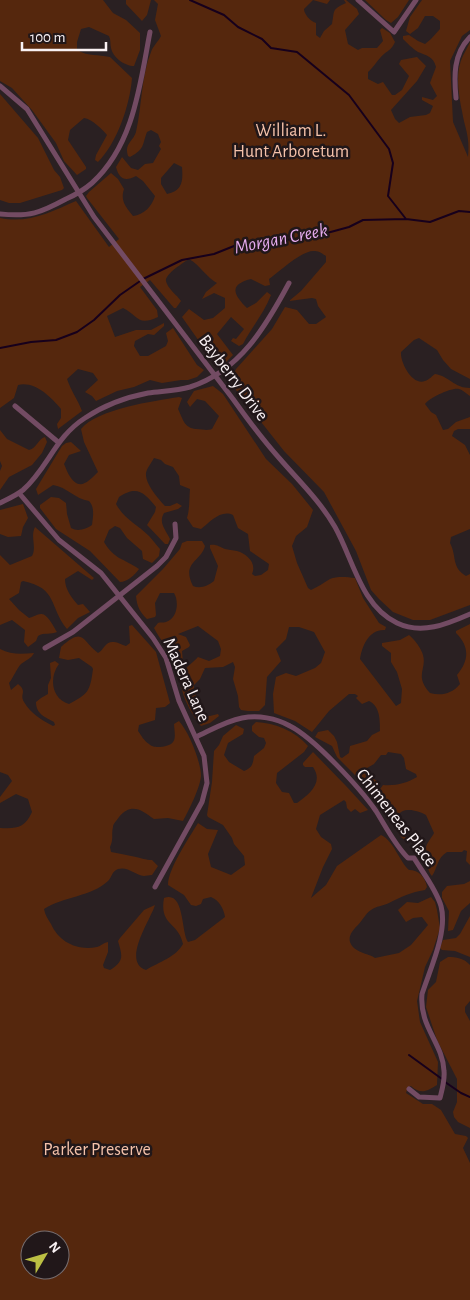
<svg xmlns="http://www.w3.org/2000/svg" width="470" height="1300" font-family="'Alegreya Sans',sans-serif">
  <rect width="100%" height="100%" fill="#2a2022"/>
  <path fill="#55270d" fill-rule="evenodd" d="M 0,0 L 103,0 L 113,13 L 126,20 L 140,33 L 140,50 L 134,66 C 125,66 113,58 111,48 C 110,44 111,40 109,36 L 89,27 L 81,29 L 77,42 L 77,50 C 90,57 97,54 110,57 L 132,78 C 130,105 117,143 98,162 L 95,160 L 96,155 L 107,135 C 102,129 92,119 84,118 L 70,130 L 68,140 L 86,167 L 86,169 L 77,175 L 64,161 L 56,143 L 32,110 L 12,88 L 0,81 Z
    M 126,0 L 151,0 L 147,15 L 142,21 L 126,4 Z
    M 154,0 L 330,0 L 327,4 L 313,0 L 304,9 C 304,14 310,21 316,23 L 316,35 L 320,38 L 324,31 L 332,24 C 335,10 331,10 346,3 L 344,0 L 346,0 L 357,9 L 359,14 L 345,30 L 348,44 L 358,50 L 362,48 L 377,48 L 383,41 L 380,30 L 382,28 L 390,33 L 395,42 C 392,49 389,50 384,54 C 378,59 374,67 368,72 L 368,79 L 378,84 L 383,82 L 392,95 L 395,95 L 402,90 L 409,76 L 399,64 L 401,60 L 417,57 L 426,66 L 417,81 L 391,110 L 395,119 L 399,123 L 410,117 L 426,115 L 430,113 L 433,106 L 422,100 L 422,97 L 433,100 L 437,96 L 430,83 L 436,67 C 433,56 427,56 418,52 C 413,49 407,43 403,39 L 403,36 L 409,35 L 418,41 L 425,44 L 431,39 L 440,29 L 440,21 L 433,16 L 425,16 L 418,28 L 410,34 L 406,31 L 410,17 L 422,0 L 470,0 L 470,30 L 462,36 L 450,61 L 453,122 L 468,157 C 470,135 465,130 462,111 C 459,97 456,77 460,64 C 462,56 467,49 470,42 L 470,379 L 451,369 L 443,360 L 437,350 L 419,338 L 414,340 L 401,352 C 400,362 412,386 425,381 C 429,380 432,376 435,374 C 449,376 454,388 470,388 L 470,396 C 467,394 463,390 459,389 C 452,387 429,398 425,404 L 431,412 L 436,415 L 443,430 L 448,429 L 456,422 L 470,417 L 470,429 L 458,429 L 454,431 L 452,436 L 465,445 L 470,455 L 470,529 L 451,537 L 450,543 C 457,556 451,567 466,576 L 470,574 L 470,605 L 430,620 L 413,620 L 393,612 L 379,599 L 371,590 L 356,551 L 324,492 L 284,451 L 236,390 L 232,378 L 236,369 L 272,329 L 285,307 L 297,310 L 309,324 L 316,324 L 326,317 L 318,306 L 316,299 L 312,298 L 289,301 L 301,291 L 326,262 L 326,256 C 323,254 319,251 315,251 C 303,249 279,272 269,279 L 270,285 L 265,286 L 251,279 C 227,285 235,296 247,308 L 256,303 L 267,292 L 271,295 C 264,313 252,327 243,344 L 239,346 L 231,341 L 233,338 L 236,339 L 244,329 L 231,317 L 217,334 L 233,355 L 225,363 L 220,364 L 206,351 L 182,317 L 189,309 L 204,320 L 213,318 L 225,308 L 225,298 L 214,293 L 202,299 L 206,292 L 217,283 C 207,278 200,265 189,259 C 183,263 165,274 166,281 C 167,288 177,295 181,301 L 176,308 L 174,308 L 150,280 L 140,287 L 157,310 L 158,317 C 137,327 138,315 123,308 L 107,316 L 115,337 L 136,330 L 151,330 L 164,323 L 164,326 L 154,335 L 148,334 L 135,341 L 134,346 L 140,356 L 148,356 L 166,346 L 168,341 L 166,333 L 173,328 L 197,365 L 204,370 L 197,377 L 188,380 L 181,380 L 162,383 L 150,380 L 134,387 L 117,391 L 96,401 L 92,396 L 85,392 L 98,380 L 93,373 L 78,369 L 67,379 C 71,391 78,400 82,411 L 58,429 L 57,424 L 61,418 L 61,409 C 51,397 35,381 18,385 L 14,398 L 0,408 L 0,218 C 28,224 51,212 76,201 L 109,247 L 119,239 L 87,198 L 86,196 L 89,192 L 111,173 L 118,179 L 124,189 C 120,201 126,207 133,216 C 144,215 152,206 155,196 L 143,181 L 136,176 C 125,182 119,179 116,167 L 122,157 L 131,168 L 138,170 L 145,164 L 153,163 L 161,149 L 159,146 L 161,142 L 158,134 L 151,130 L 147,132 C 142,145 145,149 130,157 L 128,156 C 124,143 133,142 136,132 C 142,106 141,77 151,52 C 153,46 158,42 161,36 L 155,20 L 158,4 ZM 174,163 L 182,167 C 183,180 183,191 167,194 L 161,184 L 161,178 Z
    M 365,0 L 409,0 L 398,17 L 391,23 L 386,20 Z
    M 0,94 L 38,138 L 54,170 L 60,177 L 64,188 L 62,190 L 20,203 L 9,203 L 0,200 Z
    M 213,386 L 223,394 L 266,459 L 292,484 L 313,510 L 307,527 L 296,536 L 292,546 L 297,563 L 308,588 L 311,590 C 318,587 323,583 330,579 C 337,576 347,577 355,578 L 363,598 L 379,623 L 386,627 L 385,630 C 369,629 362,646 360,659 L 396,706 L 401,703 L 402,689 L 397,672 L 391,662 L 391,653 L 382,646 L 382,643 L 400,640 L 409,635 C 415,640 421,648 423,655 C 427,670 414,675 430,693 C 441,696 452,694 460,684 L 457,675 C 469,660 470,647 456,633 L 456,631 L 470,624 L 470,865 L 466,861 L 467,851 L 464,850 L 462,852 L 447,852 C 437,858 438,867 432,876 C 427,871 425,855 426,848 C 426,844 432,837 434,833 L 426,815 C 417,810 402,806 397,817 L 406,837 L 406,841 L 401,837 L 390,817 L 373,799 L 383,785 C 396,786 407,783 417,777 L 416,774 L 406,769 L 404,758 L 401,754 L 388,752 L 386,755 L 381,755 L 374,764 L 367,768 L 372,778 L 377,781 L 377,786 L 368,791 L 362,785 L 364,780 L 361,775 L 356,776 L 337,757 L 332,746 L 315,737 L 318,732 L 328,730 L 334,736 L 337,742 L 340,757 L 342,758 L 349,753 L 350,746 L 367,741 L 372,735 L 380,731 C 380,720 380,706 369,701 L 362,704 L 356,698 L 358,696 L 355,694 L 349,694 L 329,711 L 312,732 L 295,721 L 274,713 L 273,694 L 276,677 L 286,673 L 296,676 L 315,668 L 321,663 L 325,652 L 314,632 L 299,627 L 289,627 L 286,639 L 276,649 L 281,661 L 267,677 L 265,705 L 259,711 L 248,711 L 241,710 L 239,707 L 238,696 L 233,679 L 235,667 L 233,662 L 223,667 L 205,668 L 200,679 L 194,685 L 194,690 L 204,716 L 210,716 L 218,714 L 219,716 L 210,723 L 201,726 C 192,715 174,686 184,671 C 187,666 194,662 198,657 L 209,661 L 220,656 L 221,649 L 218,641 L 198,626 L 178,634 L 186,637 L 190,645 L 189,647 L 182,651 L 183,663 L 180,663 C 171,651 161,642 154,628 L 158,623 C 160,622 163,623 166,622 C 178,618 179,601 174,593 L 160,593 L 155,603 L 156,615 L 155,617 L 147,619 C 140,612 137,607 136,596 L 163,569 L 180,549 L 182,543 L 187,541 L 202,541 L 205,546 C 201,562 181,562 193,586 C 200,589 208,586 214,581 L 218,566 L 210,548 L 210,545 C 217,544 219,547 225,549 C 228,550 233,550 237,551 C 247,554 257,563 252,574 L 255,576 L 261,575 L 268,570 L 269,564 L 250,551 L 248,534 L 238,528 L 233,515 C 221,509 210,522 201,529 L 193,527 L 187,518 C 190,508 189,499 190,489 L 180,485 L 179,476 L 173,467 L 165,464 L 161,460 L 154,458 C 152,462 147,468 146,473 C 145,484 158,498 165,506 L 170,506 L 177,503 L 182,506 L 178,509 L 164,513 C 158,523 166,530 170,539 L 168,544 L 165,544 L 147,525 L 155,512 L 156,507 C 144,492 137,485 119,497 L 116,504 C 125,520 137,524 149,536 C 153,540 156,545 160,549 L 159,556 L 152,563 L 143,559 L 142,551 L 127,538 L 120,528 L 115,526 L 109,530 L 104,542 C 115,560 123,558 139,569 C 135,575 127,582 120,582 L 90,551 L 56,529 L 40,508 L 40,505 L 51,497 L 59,498 L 66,503 L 67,514 L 71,528 C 78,532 86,529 92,525 C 93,517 95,507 89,501 C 75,499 67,487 53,485 L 38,495 L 36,489 L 62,446 L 66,443 L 71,442 L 81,451 L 69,455 L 64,464 C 66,468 67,472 69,475 C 79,492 88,482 98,472 L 84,442 L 81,429 C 97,409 154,401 179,397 L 182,398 L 178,409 C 183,419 184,428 196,429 C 203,429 206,431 212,429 L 219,416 L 205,401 L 197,399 L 190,407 L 187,402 L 194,391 Z
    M 0,430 L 7,439 L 29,450 C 37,448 38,439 45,437 L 47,442 L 42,453 L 32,465 L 9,477 L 0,490 L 0,471 L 2,466 L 0,461 Z
    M 23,504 L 28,518 L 23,527 L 21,536 L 8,537 L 0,534 L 0,510 Z
    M 35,527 L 94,578 L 92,580 L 78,571 L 65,579 C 65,589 71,597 78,605 L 83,604 L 90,612 L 78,618 L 67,629 C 49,607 58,588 23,581 L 21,582 L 19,593 L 9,599 L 19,610 L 29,618 C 33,617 37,614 41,614 C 47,613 54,627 57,632 C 51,635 44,632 38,636 L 36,641 L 28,647 L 24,642 L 25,630 L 12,620 L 0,625 L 0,555 L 10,565 L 32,556 C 37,547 30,537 35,527 Z
    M 132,625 L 156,652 L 170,703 L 165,707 L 156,708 L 155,720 L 139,725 L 138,731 C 141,735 144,741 149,744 C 152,747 156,747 160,747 C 178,745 175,738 174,724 L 179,721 C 189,732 201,762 201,776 C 200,788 189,810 183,821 L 168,818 L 154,819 C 142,810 131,802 119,817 C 117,820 113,824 113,827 C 111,836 114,838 110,847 L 111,852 C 120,854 128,855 136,857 C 142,858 145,860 152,860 L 158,866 L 152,875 C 149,875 146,876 144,876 C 135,875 128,866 118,869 C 112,871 112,877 108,881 C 91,897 64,896 44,909 C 45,915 48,919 51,924 C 59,942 77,951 97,947 C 101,946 103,943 108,942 L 108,952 L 103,965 L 104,968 L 110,970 C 125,961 122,955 118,941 L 120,938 L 144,910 L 155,905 C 151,919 121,962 146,970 C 159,962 176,957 183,944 C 179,922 159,926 164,898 C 185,890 181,933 188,942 L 195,940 L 225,917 C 224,909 219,900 211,897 L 203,899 L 201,904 L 196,906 L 191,905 L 184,895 L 168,885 C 168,869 189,838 198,823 L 207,829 L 218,830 L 208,854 L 211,867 L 231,875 L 245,865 L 244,856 L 234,844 L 232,838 L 223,825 L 208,817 L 207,815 L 212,782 L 214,751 L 219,745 L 223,736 L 236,725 L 244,729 L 243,734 L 228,743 L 224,755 L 229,762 L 244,771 C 252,768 253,764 254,756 L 264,748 L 266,743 L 264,738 L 259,737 L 252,731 L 252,726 L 256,722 C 275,723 295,731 308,746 L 304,752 L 277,773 L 276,783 L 282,792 L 289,793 L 294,803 L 297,803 C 309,794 324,783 313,767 L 305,767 L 303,765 L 303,763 L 313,752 L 347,787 L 368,810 L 360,813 L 355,809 L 351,812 L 347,808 L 346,802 L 344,800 L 320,815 L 316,829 L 321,837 L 331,844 L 332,849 L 323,867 L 311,898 L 326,885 L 337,866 L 381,835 C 394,841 399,861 409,870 C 419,870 425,877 427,887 L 425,890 C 411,892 401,897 389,903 C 383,906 376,906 371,910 C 365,914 363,920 358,925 C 354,929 348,935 350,942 C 354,953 368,953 375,958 L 399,953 L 411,945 L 428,925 L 422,917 L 413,918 L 406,922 L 398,910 L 407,902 L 418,903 L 431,897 L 435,902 L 437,910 L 440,928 L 433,950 L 425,967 L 417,1001 L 420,1022 L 438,1062 L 437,1085 C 427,1091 421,1095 411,1086 L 408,1087 L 406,1093 L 423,1104 L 432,1104 L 441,1110 L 455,1134 L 466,1136 L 468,1138 L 463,1148 L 470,1163 L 470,1300 L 0,1300 L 0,828 C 16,829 25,828 32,812 L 28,799 L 16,794 L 0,803 L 0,816 L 0,797 L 12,781 L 8,775 L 0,772 L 0,649 C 11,655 22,654 34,653 C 31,659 26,660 21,664 C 17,668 13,678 9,683 L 11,690 L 18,684 C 28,692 19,694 24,702 C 31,714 42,720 53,726 L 55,725 L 54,722 C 45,717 36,714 36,702 L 41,698 L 48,694 L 48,685 L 51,678 L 50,663 L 55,661 L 59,664 C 49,677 51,699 69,704 C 88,694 90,692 93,669 L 92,667 L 79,658 L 68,660 L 59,658 L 61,647 C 84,626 82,641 98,653 C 104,650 105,641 114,642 C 118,642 122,645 126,646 L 130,643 L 129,626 ZM 30,1240 L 60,1240 L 60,1270 L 30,1270 Z
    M 470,881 L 470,903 L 461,911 L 453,930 L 448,931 L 449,911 L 442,898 L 442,892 L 447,886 L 464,884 Z
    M 470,916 L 470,957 L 455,951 L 442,950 L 440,948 L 443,940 L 456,938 L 460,934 Z
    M 448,957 C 456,957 464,958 470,965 L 470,1001 L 465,1007 L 465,1012 L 470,1021 L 470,1128 L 458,1122 L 454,1117 L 453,1112 L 457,1102 L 457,1079 L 437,1040 L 426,1007 L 428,990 L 436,982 L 440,962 Z"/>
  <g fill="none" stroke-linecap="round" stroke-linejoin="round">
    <path stroke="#17001c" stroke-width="2" d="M 190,0 L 224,15 L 238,27 L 262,39 L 271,48 L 297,52 L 349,95 L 389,149 L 393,163 L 388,196 L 406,219 L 430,222 L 459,211 L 470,212
      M 0,348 L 31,342 L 56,340 L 77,332 L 94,320 L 120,295 L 143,279 L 182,260 L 214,254 L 239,244 L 263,243 L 316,236 L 349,227 L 363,220 L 406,219
      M 409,1055 L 442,1079
      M 445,1082 L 461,1093 L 470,1097"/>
    <path stroke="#734b63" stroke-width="5" d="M 358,0 L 394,32 L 416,0
      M 0,86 L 27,109 L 94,217 L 233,399 C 248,420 263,440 280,459 C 299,481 320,501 335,527 C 353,559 361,606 397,623 C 422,635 447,624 470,614
      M 456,98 C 454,77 453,54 470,37
      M 0,214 C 30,217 40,213 66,199 C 75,195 84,190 92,183 C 134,145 140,84 150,32
      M 15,406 L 58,442
      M 19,493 L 59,540 L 101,573 L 153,638 L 166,658 L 179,701 L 204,756 L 207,783 L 202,802 L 155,887
      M 0,503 C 8,499 17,495 23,490 C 48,468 55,437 85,418 C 103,406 127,397 148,393 C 162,391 176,391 190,387 C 240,371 266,326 289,283
      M 45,648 L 73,632 L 157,566 L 166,557 L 176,538 L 175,524
      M 196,737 C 211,730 226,721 242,718 C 258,715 276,718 290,726 C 314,738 360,788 376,811 C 386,827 395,845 408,858 L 414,858 C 423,873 436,889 441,906 C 448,932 430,969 422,994 C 419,1027 443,1043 444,1071 C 445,1080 442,1090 440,1098 L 419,1097 L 409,1089"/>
  </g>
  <g text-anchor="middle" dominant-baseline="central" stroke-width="5" stroke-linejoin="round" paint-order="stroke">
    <g font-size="18" fill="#f5c2aa" stroke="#211719">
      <text x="291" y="131">William L.<tspan x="291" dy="21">Hunt Arboretum</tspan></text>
      <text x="97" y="1150">Parker Preserve</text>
    </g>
    <g font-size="18" fill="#f9f1f3" stroke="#211719">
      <text transform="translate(233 378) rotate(53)">Bayberry Drive</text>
      <text transform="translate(186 680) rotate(66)">Madera Lane</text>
      <text transform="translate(396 818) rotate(52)">Chimeneas Place</text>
    </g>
    <g font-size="19" font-style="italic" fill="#e5abee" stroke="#211719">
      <text transform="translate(281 239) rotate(-11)">Morgan Creek</text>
    </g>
  </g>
  <g transform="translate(45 1255) rotate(52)"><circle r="24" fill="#211719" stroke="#776e70"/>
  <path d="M0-4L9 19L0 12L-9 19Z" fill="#bcbf43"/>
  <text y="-8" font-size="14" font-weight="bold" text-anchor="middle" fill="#f9f1f3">N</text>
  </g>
  <path d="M22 42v8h84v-8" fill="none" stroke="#f9f1f3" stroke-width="2.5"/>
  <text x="30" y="42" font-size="15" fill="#f9f1f3" stroke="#211719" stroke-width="4" paint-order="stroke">100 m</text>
</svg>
